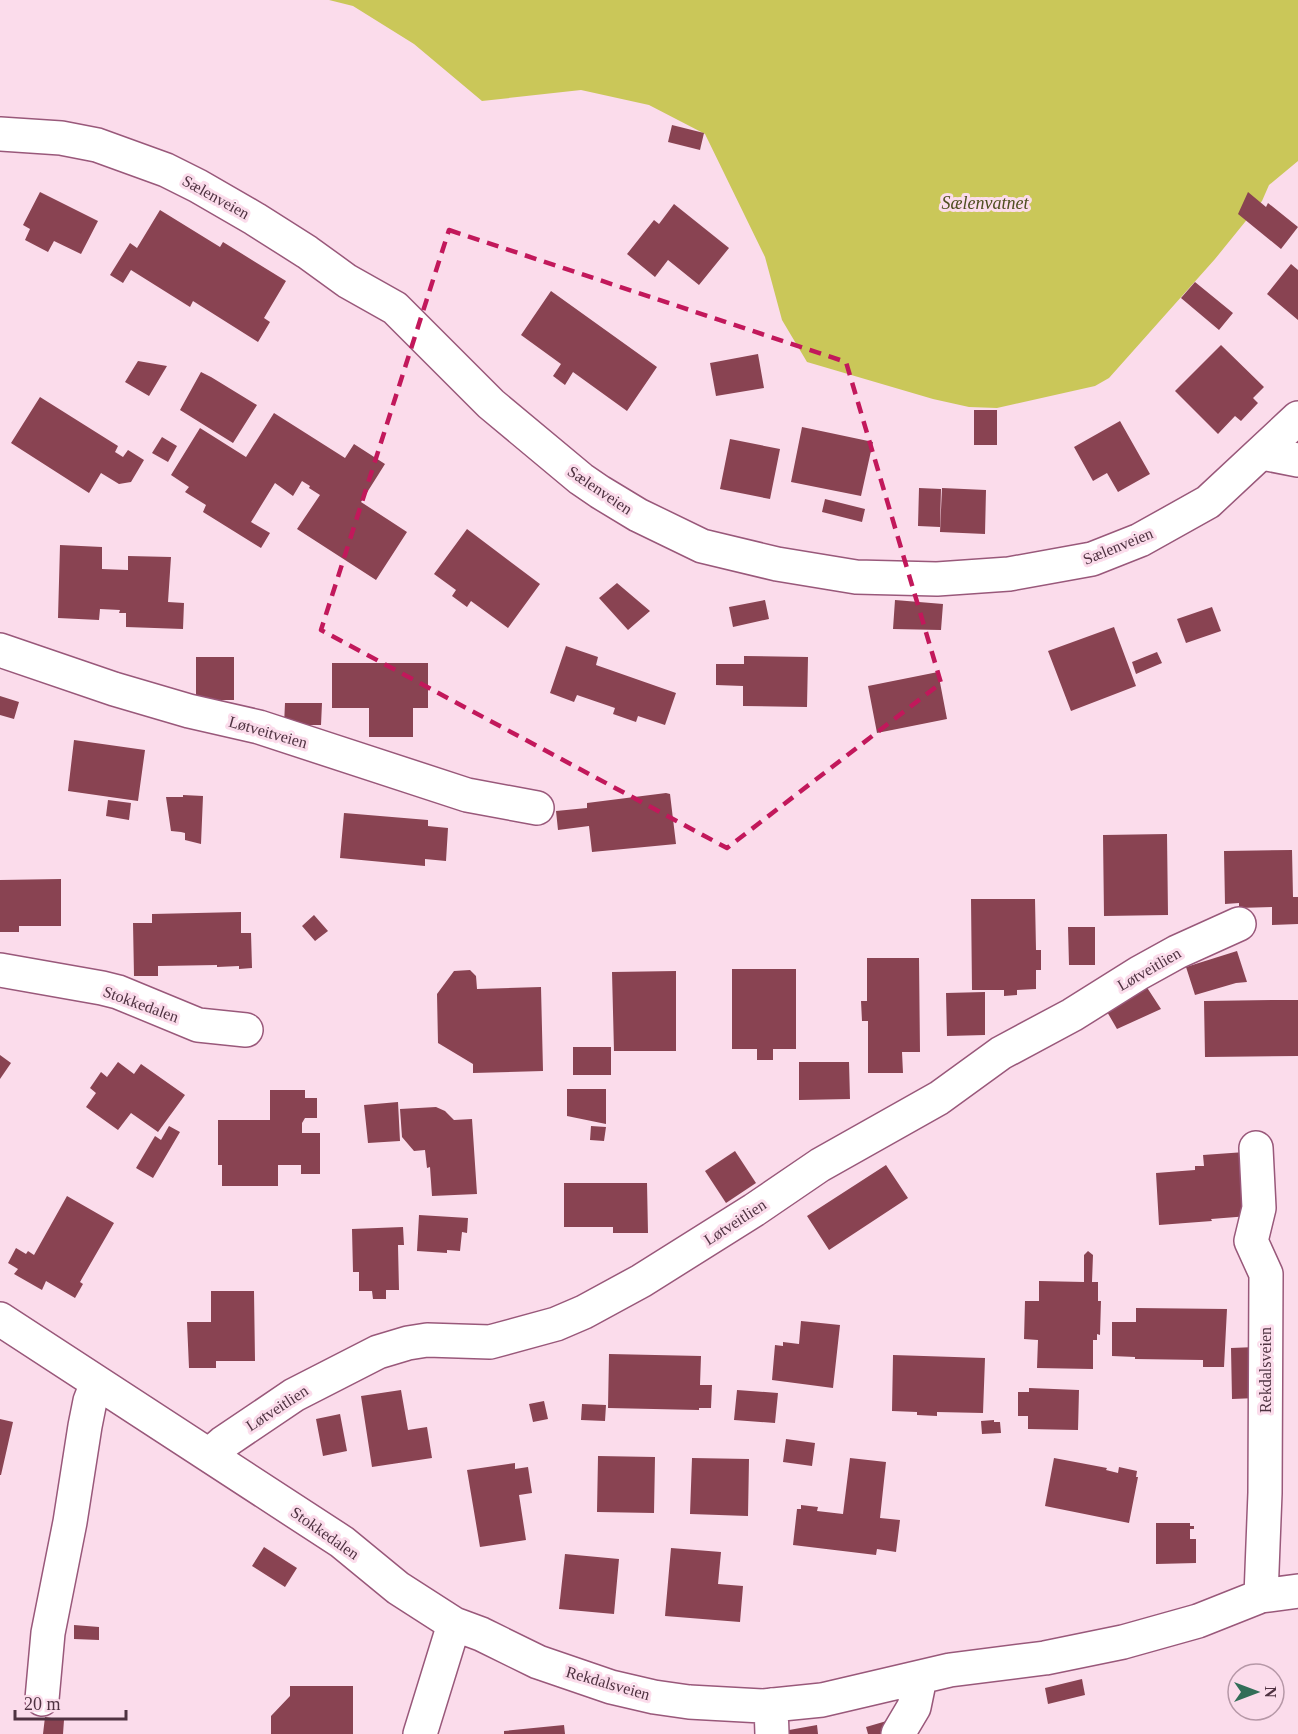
<svg xmlns="http://www.w3.org/2000/svg" width="1298" height="1734" font-family="Georgia,serif">
  <rect width="100%" height="100%" fill="#fbdceb"/>
  <path fill="#cac759" d="M 329,0 L 1298,0 L 1298,161 L 1269,185 L 1262,201 L 1215,259 L 1109,378 L 1095,386 L 997,408 L 969,407 L 933,399 L 807,362 L 782,320 L 765,257 L 705,134 L 649,105 L 581,90 L 482,101 L 414,44 L 353,6 Z"/>
  <path fill="#894352" d="M 672,125 L 704,133 L 700,150 L 668,142 Z
    M 40,192 L 98,221 L 81,254 L 54,241 L 48,252 L 25,240 L 30,229 L 23,225 Z
    M 1248,192 L 1266,207 L 1268,203 L 1298,227 L 1281,249 L 1238,214 Z
    M 674,204 L 729,248 L 699,285 L 668,260 L 655,277 L 627,254 L 654,220 L 659,224 Z
    M 160,210 L 220,247 L 223,242 L 286,281 L 264,318 L 270,322 L 258,342 L 193,301 L 190,307 L 131,270 L 123,283 L 110,275 L 130,243 L 137,248 Z
    M 1291,264 L 1298,270 L 1298,320 L 1267,294 Z
    M 1195,282 L 1233,313 L 1219,330 L 1181,298 Z
    M 551,291 L 657,367 L 627,411 L 573,372 L 565,385 L 553,376 L 561,364 L 521,335 Z
    M 1221,345 L 1264,387 L 1253,398 L 1258,403 L 1241,421 L 1235,416 L 1218,434 L 1175,391 Z
    M 758,354 L 764,388 L 716,396 L 710,363 Z
    M 138,361 L 167,366 L 149,396 L 125,382 Z
    M 201,372 L 211,377 L 257,405 L 233,443 L 180,410 Z
    M 40,397 L 118,446 L 115,452 L 123,457 L 128,450 L 144,460 L 131,482 L 119,484 L 101,473 L 89,493 L 11,443 Z
    M 974,410 L 997,410 L 997,445 L 974,445 Z
    M 274,413 L 345,458 L 354,444 L 385,464 L 361,502 L 407,532 L 376,580 L 297,529 L 320,495 L 309,488 L 310,486 L 302,481 L 293,496 L 275,483 L 251,522 L 270,533 L 261,548 L 203,512 L 206,505 L 185,492 L 189,487 L 171,475 L 200,428 L 246,457 Z
    M 1120,421 L 1150,474 L 1118,492 L 1107,473 L 1093,481 L 1074,447 Z
    M 802,427 L 873,442 L 861,496 L 791,482 Z
    M 162,437 L 177,446 L 168,462 L 152,453 Z
    M 730,439 L 780,449 L 770,499 L 720,489 Z
    M 919,488 L 941,489 L 940,527 L 918,526 Z
    M 942,488 L 986,490 L 985,534 L 940,532 Z
    M 825,499 L 865,509 L 862,522 L 822,512 Z
    M 467,529 L 540,584 L 508,628 L 471,601 L 467,607 L 452,596 L 456,590 L 434,574 Z
    M 60,545 L 102,547 L 102,569 L 128,570 L 128,556 L 171,557 L 168,602 L 184,603 L 183,629 L 126,627 L 126,613 L 119,613 L 120,610 L 100,609 L 99,620 L 58,618 Z
    M 617,583 L 650,611 L 628,630 L 599,598 Z
    M 765,600 L 769,619 L 733,627 L 729,607 Z
    M 895,600 L 943,604 L 941,630 L 893,629 Z
    M 1212,607 L 1221,631 L 1186,643 L 1177,619 Z
    M 1114,627 L 1136,686 L 1071,711 L 1048,651 Z
    M 566,646 L 598,657 L 596,665 L 676,693 L 665,725 L 638,716 L 636,722 L 613,714 L 615,708 L 577,695 L 574,702 L 550,693 Z
    M 1157,652 L 1162,663 L 1136,674 L 1132,662 Z
    M 744,656 L 808,657 L 807,707 L 743,706 L 743,686 L 716,685 L 716,664 L 744,664 Z
    M 196,657 L 234,657 L 234,700 L 196,700 Z
    M 332,663 L 428,663 L 428,708 L 413,708 L 413,737 L 369,737 L 369,708 L 332,708 Z
    M 938,672 L 947,719 L 877,733 L 868,686 Z
    M 0,696 L 19,702 L 14,719 L 0,715 Z
    M 285,703 L 322,703 L 321,725 L 284,725 Z
    M 74,740 L 145,750 L 138,801 L 68,791 Z
    M 666,793 L 670,794 L 676,844 L 592,852 L 589,826 L 558,830 L 556,811 L 587,808 L 587,803 Z
    M 183,795 L 203,796 L 201,844 L 185,840 L 185,833 L 181,832 L 171,831 L 166,797 L 183,797 Z
    M 108,800 L 131,803 L 129,820 L 106,816 Z
    M 344,813 L 428,820 L 428,826 L 448,828 L 446,861 L 425,859 L 425,866 L 340,858 Z
    M 1167,834 L 1168,915 L 1104,916 L 1103,835 Z
    M 1292,850 L 1293,897 L 1298,897 L 1298,924 L 1272,925 L 1272,907 L 1239,908 L 1239,903 L 1225,904 L 1224,851 Z
    M 61,879 L 61,926 L 19,926 L 19,932 L 0,932 L 0,880 Z
    M 971,899 L 1035,899 L 1036,950 L 1041,950 L 1041,970 L 1036,970 L 1036,989 L 1017,990 L 1017,995 L 1004,996 L 1004,990 L 972,990 Z
    M 241,912 L 241,933 L 251,933 L 252,968 L 239,969 L 239,966 L 217,967 L 217,965 L 158,966 L 158,976 L 134,976 L 133,923 L 152,923 L 152,914 Z
    M 314,915 L 328,931 L 315,941 L 302,926 Z
    M 1068,927 L 1095,927 L 1095,965 L 1069,965 Z
    M 1237,951 L 1247,982 L 1236,983 L 1195,995 L 1186,967 Z
    M 867,958 L 919,958 L 920,1052 L 902,1052 L 903,1073 L 868,1073 L 868,1021 L 862,1021 L 861,1001 L 867,1001 Z
    M 732,969 L 796,969 L 796,1049 L 773,1049 L 773,1060 L 757,1060 L 757,1049 L 732,1049 Z
    M 470,970 L 476,976 L 477,989 L 541,987 L 543,1071 L 473,1073 L 473,1064 L 438,1043 L 437,994 L 454,971 Z
    M 676,971 L 676,1051 L 614,1051 L 612,972 Z
    M 1146,986 L 1161,1009 L 1117,1029 L 1106,1010 Z
    M 985,992 L 985,1035 L 947,1036 L 946,993 Z
    M 1272,1000 L 1298,1000 L 1298,1056 L 1205,1057 L 1204,1001 Z
    M 573,1047 L 611,1047 L 611,1075 L 573,1075 Z
    M 0,1055 L 11,1063 L 0,1079 Z
    M 118,1062 L 134,1074 L 141,1064 L 185,1095 L 158,1132 L 131,1113 L 118,1130 L 86,1107 L 96,1093 L 90,1088 L 101,1072 L 107,1077 Z
    M 799,1062 L 849,1062 L 850,1099 L 799,1100 Z
    M 567,1089 L 606,1089 L 606,1124 L 567,1116 Z
    M 270,1090 L 305,1090 L 305,1098 L 317,1098 L 317,1118 L 305,1118 L 302,1123 L 302,1133 L 320,1133 L 320,1174 L 301,1174 L 301,1165 L 278,1165 L 278,1186 L 222,1186 L 222,1165 L 218,1165 L 218,1120 L 270,1120 Z
    M 398,1102 L 400,1141 L 368,1143 L 364,1105 Z
    M 436,1107 L 445,1111 L 454,1120 L 472,1119 L 477,1194 L 432,1196 L 430,1167 L 427,1168 L 425,1150 L 414,1151 L 402,1137 L 400,1109 Z
    M 169,1126 L 180,1132 L 153,1178 L 136,1168 L 155,1136 L 161,1140 Z
    M 591,1126 L 606,1127 L 604,1141 L 590,1140 Z
    M 735,1151 L 756,1183 L 726,1203 L 705,1171 Z
    M 1245,1152 L 1249,1216 L 1211,1219 L 1212,1221 L 1159,1225 L 1156,1173 L 1195,1170 L 1195,1166 L 1204,1166 L 1203,1155 Z
    M 886,1165 L 908,1198 L 829,1250 L 807,1216 Z
    M 564,1183 L 647,1183 L 648,1233 L 613,1233 L 613,1227 L 564,1227 Z
    M 67,1196 L 114,1223 L 80,1282 L 83,1284 L 75,1298 L 46,1281 L 42,1290 L 14,1274 L 18,1269 L 8,1263 L 16,1248 L 26,1254 L 28,1251 L 34,1255 Z
    M 419,1215 L 468,1218 L 467,1233 L 462,1232 L 460,1251 L 447,1250 L 447,1253 L 417,1251 Z
    M 403,1227 L 404,1245 L 398,1245 L 399,1290 L 386,1290 L 386,1299 L 373,1299 L 372,1291 L 359,1291 L 359,1272 L 353,1272 L 352,1229 Z
    M 1088,1251 L 1093,1255 L 1092,1282 L 1098,1282 L 1098,1301 L 1101,1301 L 1100,1335 L 1097,1334 L 1097,1340 L 1093,1340 L 1093,1369 L 1037,1368 L 1038,1340 L 1024,1339 L 1025,1301 L 1039,1301 L 1039,1281 L 1084,1282 L 1084,1255 Z
    M 211,1291 L 254,1291 L 255,1361 L 216,1361 L 216,1368 L 189,1368 L 187,1322 L 211,1322 Z
    M 1136,1308 L 1227,1309 L 1224,1367 L 1203,1367 L 1203,1360 L 1135,1359 L 1135,1357 L 1112,1356 L 1112,1322 L 1136,1322 Z
    M 801,1321 L 840,1325 L 833,1388 L 772,1380 L 775,1345 L 783,1346 L 783,1342 L 799,1344 Z
    M 1256,1347 L 1257,1398 L 1232,1399 L 1231,1348 Z
    M 609,1354 L 701,1356 L 700,1385 L 712,1385 L 711,1408 L 699,1408 L 699,1410 L 608,1408 Z
    M 893,1355 L 985,1358 L 983,1413 L 937,1412 L 937,1416 L 917,1415 L 917,1412 L 892,1411 Z
    M 1029,1388 L 1079,1390 L 1078,1430 L 1028,1429 L 1028,1416 L 1018,1416 L 1018,1392 L 1029,1392 Z
    M 401,1390 L 408,1430 L 427,1427 L 432,1458 L 372,1467 L 361,1396 Z
    M 737,1390 L 778,1393 L 775,1423 L 734,1420 Z
    M 544,1401 L 548,1419 L 533,1422 L 529,1404 Z
    M 582,1404 L 606,1405 L 605,1421 L 581,1420 Z
    M 340,1414 L 347,1451 L 323,1456 L 316,1419 Z
    M 0,1419 L 13,1422 L 1,1475 L 0,1475 Z
    M 994,1420 L 994,1422 L 1000,1422 L 1001,1433 L 982,1434 L 981,1421 Z
    M 786,1439 L 815,1443 L 812,1466 L 783,1462 Z
    M 598,1456 L 655,1457 L 654,1513 L 597,1512 Z
    M 692,1458 L 749,1459 L 748,1516 L 690,1514 Z
    M 850,1458 L 886,1462 L 880,1518 L 900,1520 L 896,1552 L 877,1549 L 876,1555 L 793,1545 L 797,1509 L 801,1509 L 801,1505 L 818,1507 L 817,1511 L 843,1514 Z
    M 1054,1458 L 1107,1468 L 1106,1470 L 1118,1473 L 1119,1467 L 1137,1471 L 1136,1477 L 1138,1477 L 1129,1523 L 1045,1506 Z
    M 515,1463 L 515,1469 L 528,1467 L 532,1493 L 519,1495 L 526,1540 L 480,1547 L 467,1470 Z
    M 1156,1523 L 1190,1523 L 1190,1526 L 1194,1526 L 1194,1529 L 1190,1529 L 1190,1539 L 1196,1539 L 1196,1563 L 1156,1564 Z
    M 264,1547 L 297,1568 L 285,1587 L 252,1566 Z
    M 671,1548 L 721,1552 L 718,1584 L 743,1586 L 740,1622 L 665,1616 Z
    M 565,1554 L 619,1559 L 614,1614 L 559,1609 Z
    M 74,1625 L 99,1627 L 99,1640 L 74,1639 Z
    M 1082,1679 L 1085,1695 L 1048,1704 L 1045,1688 Z
    M 290,1686 L 353,1686 L 353,1734 L 271,1734 L 271,1716 L 290,1696 Z
    M 45,1717 L 64,1720 L 63,1734 L 43,1734 Z
    M 890,1720 L 894,1734 L 868,1734 L 866,1727 Z
    M 564,1725 L 565,1734 L 504,1734 L 504,1731 Z
    M 817,1725 L 818,1734 L 779,1734 L 778,1732 Z"/>
  <g fill="none" stroke-linecap="round" stroke-linejoin="round">
    <g stroke="#99587a" stroke-width="36">
      <path id="minor" d="M 1262,453 L 1298,460
        M 0,650 L 114,689 L 189,711 L 259,727 L 467,795 L 537,808
        M 0,970 L 102,988 L 118,992 L 198,1025 L 246,1030
        M 1256,1148 L 1259,1208 L 1251,1241 L 1266,1274 L 1265,1493 L 1261,1596
        M 0,1319 L 342,1542 L 398,1588 L 454,1624 L 481,1634 L 538,1662 L 611,1687 L 654,1697 L 689,1702 L 762,1706 L 822,1700 L 950,1670 L 1045,1658 L 1123,1642 L 1198,1621 L 1261,1596 L 1298,1591
        M 209,1455 L 223,1443 L 294,1395 L 378,1352 L 408,1343 L 427,1340 L 490,1342 L 556,1324 L 584,1312 L 641,1281 L 754,1210 L 820,1165 L 939,1098 L 1001,1053 L 1072,1015 L 1139,973 L 1177,952 L 1239,924
        M 42,1699 L 48,1633 L 70,1522 L 85,1426 L 90,1401 L 97,1383
        M 771,1705 L 772,1734
        M 420,1734 L 454,1624
        M 898,1734 L 914,1707 L 920,1678"/>
    </g>
    <g stroke="#99587a" stroke-width="36">
      <path id="tertiary" d="M 0,134 L 61,138 L 97,145 L 166,170 L 198,186 L 255,219 L 307,252 L 347,281 L 395,308 L 491,404 L 581,479 L 600,492 L 638,515 L 702,546 L 777,564 L 856,577 L 937,579 L 1009,574 L 1092,559 L 1140,540 L 1208,502 L 1298,418"/>
    </g>
    <use href="#minor" stroke="#fff" stroke-width="33"/>
    <use href="#tertiary" stroke="#fff" stroke-width="33"/>
  </g>
  <path fill="none" stroke="#c2185b" stroke-width="4.5" stroke-dasharray="12 8" stroke-linejoin="round" d="M 449,230 L 846,362 L 941,683 L 727,848 L 321,630 Z"/>
  <g text-anchor="middle" dominant-baseline="central" stroke-width="6" stroke-linejoin="round" paint-order="stroke">
    <g font-size="16" fill="#4f3241" stroke="#fbdceb">
      <text transform="translate(216 197) rotate(29)">Sælenveien</text>
      <text transform="translate(600 490) rotate(34)">Sælenveien</text>
      <text transform="translate(1118 546) rotate(-22)">Sælenveien</text>
      <text transform="translate(268 732) rotate(16)">Løtveitveien</text>
      <text transform="translate(1149 969) rotate(-30)">Løtveitlien</text>
      <text transform="translate(141 1004) rotate(20)">Stokkedalen</text>
      <text transform="translate(735 1222) rotate(-33)">Løtveitlien</text>
      <text transform="translate(1265 1370) rotate(-90)">Rekdalsveien</text>
      <text transform="translate(277 1408) rotate(-33)">Løtveitlien</text>
      <text transform="translate(325 1533) rotate(35)">Stokkedalen</text>
      <text transform="translate(608 1683) rotate(16)">Rekdalsveien</text>
    </g>
    <g font-size="18" font-style="italic" fill="#4f4e21" stroke="#fbdceb">
      <text x="985" y="203">Sælenvatnet</text>
    </g>
  </g>
  <g transform="translate(1256 1692) rotate(90)"><circle r="28" fill="#fbdceb" stroke="#b698a7" stroke-width="1.5"/>
  <path d="M0-4.5L10 22L0 15L-10 22Z" fill="#326e58"/>
  <text y="-9" font-size="16" font-weight="bold" text-anchor="middle" fill="#4f3241">N</text>
  </g>
  <path d="M15 1710v9h111v-9" fill="none" stroke="#4f3241" stroke-width="3"/>
  <text x="24" y="1710" font-size="18" fill="#4f3241" stroke="#fbdceb" stroke-width="4.5" paint-order="stroke">20 m</text>
</svg>
